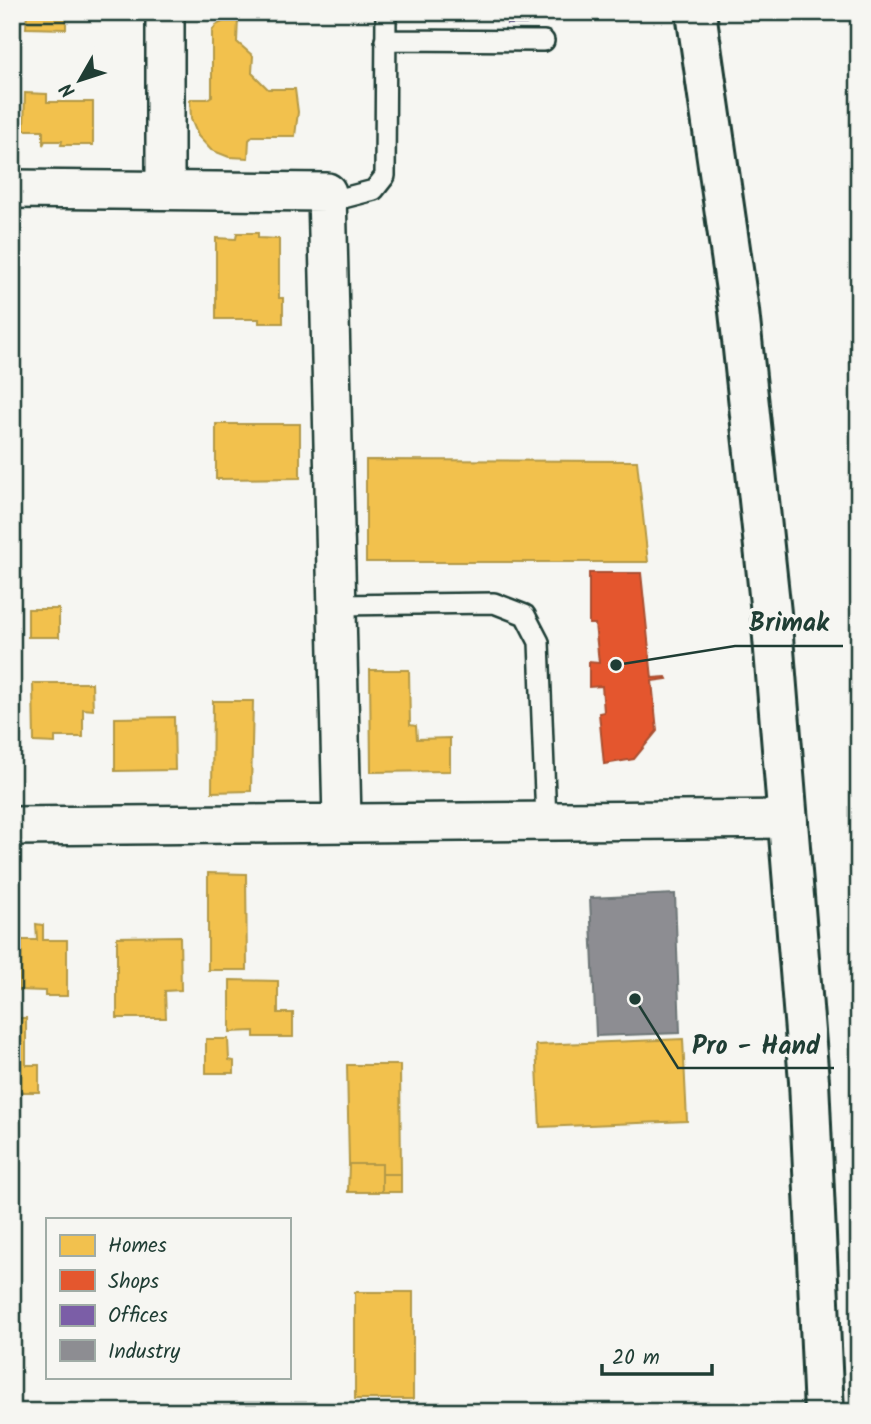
<svg xmlns="http://www.w3.org/2000/svg" width="871" height="1424" font-family="Kalam,sans-serif">
  <rect width="100%" height="100%" fill="#f6f6f2"/>
  <filter id="ink" filterUnits="userSpaceOnUse"><feTurbulence type="fractalNoise" baseFrequency=".0143" numOctaves="2"/><feDisplacementMap in="SourceGraphic" scale="14" xChannelSelector="R" yChannelSelector="G"/><feConvolveMatrix kernelMatrix="1 2 1 2 8 2 1 2 1" color-interpolation-filters="sRGB"/></filter>
  <g filter="url(#ink)">
    <path fill="#f2c14e" stroke="#b39946" stroke-width="2" d="M 27,12 L 66,12 L 66,29 L 26,28 Z
      M 230,18 L 238,18 L 237,42 L 253,56 L 252,73 L 268,89 L 295,89 L 298,112 L 295,136 L 253,136 L 249,140 L 248,158 L 229,157 L 211,150 L 198,136 L 191,119 L 190,99 L 207,99 L 212,96 L 212,31 L 216,25 Z
      M 25,93 L 47,94 L 47,102 L 93,102 L 93,145 L 61,145 L 62,141 L 45,141 L 43,145 L 43,130 L 24,130 Z
      M 237,233 L 258,233 L 258,238 L 279,239 L 279,298 L 283,298 L 283,323 L 259,323 L 259,319 L 216,319 L 216,238 L 236,239 Z
      M 12,256 L 16,256 L 16,337 L 12,337 Z
      M 216,424 L 300,424 L 300,478 L 216,479 Z
      M 366,460 L 637,461 L 648,562 L 366,562 Z
      M 28,609 L 59,609 L 59,637 L 28,637 Z
      M 370,670 L 409,670 L 410,725 L 416,726 L 417,739 L 450,738 L 450,771 L 371,772 Z
      M 33,683 L 92,683 L 93,710 L 83,709 L 83,737 L 55,737 L 55,743 L 34,742 Z
      M 213,701 L 253,701 L 251,791 L 212,792 Z
      M 174,717 L 175,770 L 115,771 L 115,718 Z
      M 208,873 L 246,874 L 247,970 L 208,970 Z
      M 36,924 L 43,925 L 43,940 L 67,940 L 67,996 L 45,996 L 45,991 L 18,990 L 18,940 L 37,940 Z
      M 180,936 L 181,990 L 165,991 L 166,1018 L 117,1018 L 117,937 Z
      M 230,980 L 278,981 L 278,1013 L 293,1013 L 293,1037 L 254,1037 L 254,1031 L 230,1032 Z
      M 12,1018 L 26,1018 L 26,1065 L 39,1065 L 39,1092 L 12,1092 Z
      M 206,1039 L 228,1039 L 229,1060 L 234,1061 L 234,1073 L 206,1073 Z
      M 683,1039 L 687,1121 L 540,1127 L 536,1045 Z
      M 347,1065 L 400,1065 L 401,1174 L 382,1174 L 382,1164 L 349,1164 Z
      M 349,1164 L 382,1164 L 382,1192 L 348,1192 Z
      M 382,1174 L 401,1174 L 401,1192 L 382,1192 Z
      M 355,1292 L 413,1292 L 413,1399 L 355,1399 Z"/>
    <path fill="#e4572e" stroke="#a94f30" stroke-width="2" d="M 589,573 L 641,573 L 652,678 L 666,677 L 667,679 L 652,681 L 657,731 L 634,759 L 604,764 L 599,713 L 604,712 L 602,686 L 589,687 L 589,662 L 599,663 L 595,624 L 589,624 Z"/>
    <path fill="#7b5ea7" stroke="#5f5484" stroke-width="2" d="M 507,12 L 526,12 L 526,24 L 507,24 Z"/>
    <path fill="#8d8d92" stroke="#6c7576" stroke-width="2" d="M 675,894 L 680,1033 L 596,1036 L 590,898 Z"/>
    <g fill="none" stroke-linecap="round" stroke-linejoin="round">
      <g stroke="#1f3d34" stroke-width="24">
        <path id="lane" d="M 385,40 L 544,41
          M 328,202 L 374,190 L 385,176 L 386,12
          M 337,605 L 494,603 L 525,615 L 539,642 L 546,820"/>
      </g>
      <g stroke="#1f3d34" stroke-width="42">
        <path id="street" d="M 12,189 L 327,192 L 342,821
          M 165,190 L 165,12
          M 12,826 L 788,819"/>
      </g>
      <g stroke="#1f3d34" stroke-width="44">
        <path id="primary" d="M 696,12 L 739,311 L 771,613 L 809,1081 L 824,1412"/>
      </g>
      <use href="#lane" stroke="#f6f6f2" stroke-width="19"/>
      <use href="#street" stroke="#f6f6f2" stroke-width="37"/>
      <use href="#primary" stroke="#f6f6f2" stroke-width="38"/>
    </g>
  </g>
  <path fill="none" stroke="#1f3d34" stroke-width="2.5" d="M616 665L735 646H843M635 999L678 1068H834"/>
  <g fill="#1f3d34" stroke="#f6f6f2" stroke-width="2.5">
    <circle cx="616" cy="665" r="7"/>
    <circle cx="635" cy="999" r="7"/>
  </g>
  <g font-size="26" text-anchor="middle" font-weight="bold" fill="#1f3d34" stroke="#f6f6f2" stroke-width="7" stroke-linejoin="round" paint-order="stroke">
    <text x="789" y="631">Brimak</text>
    <text x="756" y="1054">Pro - Hand</text>
  </g>
  <rect width="871" height="1424" fill="none" stroke="#f6f6f2" stroke-width="42"/>
  <rect x="21" y="21" width="829" height="1382" fill="none" stroke="#1f3d34" stroke-width="2.5" filter="url(#ink)"/>
  <rect x="46" y="1218" width="245" height="161" fill="#f6f6f2" stroke="#a0aca6" stroke-width="2"/>
  <rect x="60" y="1235" width="35" height="21" fill="#f2c14e" stroke="#a0aca6" stroke-width="2"/>
  <text x="108" y="1252" font-size="21" fill="#1f3d34">Homes</text>
  <rect x="60" y="1270" width="35" height="21" fill="#e4572e" stroke="#a0aca6" stroke-width="2"/>
  <text x="108" y="1288" font-size="21" fill="#1f3d34">Shops</text>
  <rect x="60" y="1305" width="35" height="21" fill="#7b5ea7" stroke="#a0aca6" stroke-width="2"/>
  <text x="108" y="1322" font-size="21" fill="#1f3d34">Offices</text>
  <rect x="60" y="1340" width="35" height="21" fill="#8d8d92" stroke="#a0aca6" stroke-width="2"/>
  <text x="108" y="1358" font-size="21" fill="#1f3d34">Industry</text>
  <g transform="translate(80 80) rotate(231)" stroke="#f6f6f2" stroke-width="5" paint-order="stroke">
  <path d="M0-5L12 26L0 18L-12 26Z" fill="#1f3d34"/>
  <text y="-10" font-size="19" font-weight="bold" text-anchor="middle" fill="#1f3d34">N</text>
  </g>
  <path d="M602 1364v10h110v-10" fill="none" stroke="#1f3d34" stroke-width="3.5"/>
  <text x="612" y="1364" font-size="21" fill="#1f3d34" stroke="#f6f6f2" stroke-width="5" paint-order="stroke">20 m</text>
</svg>
